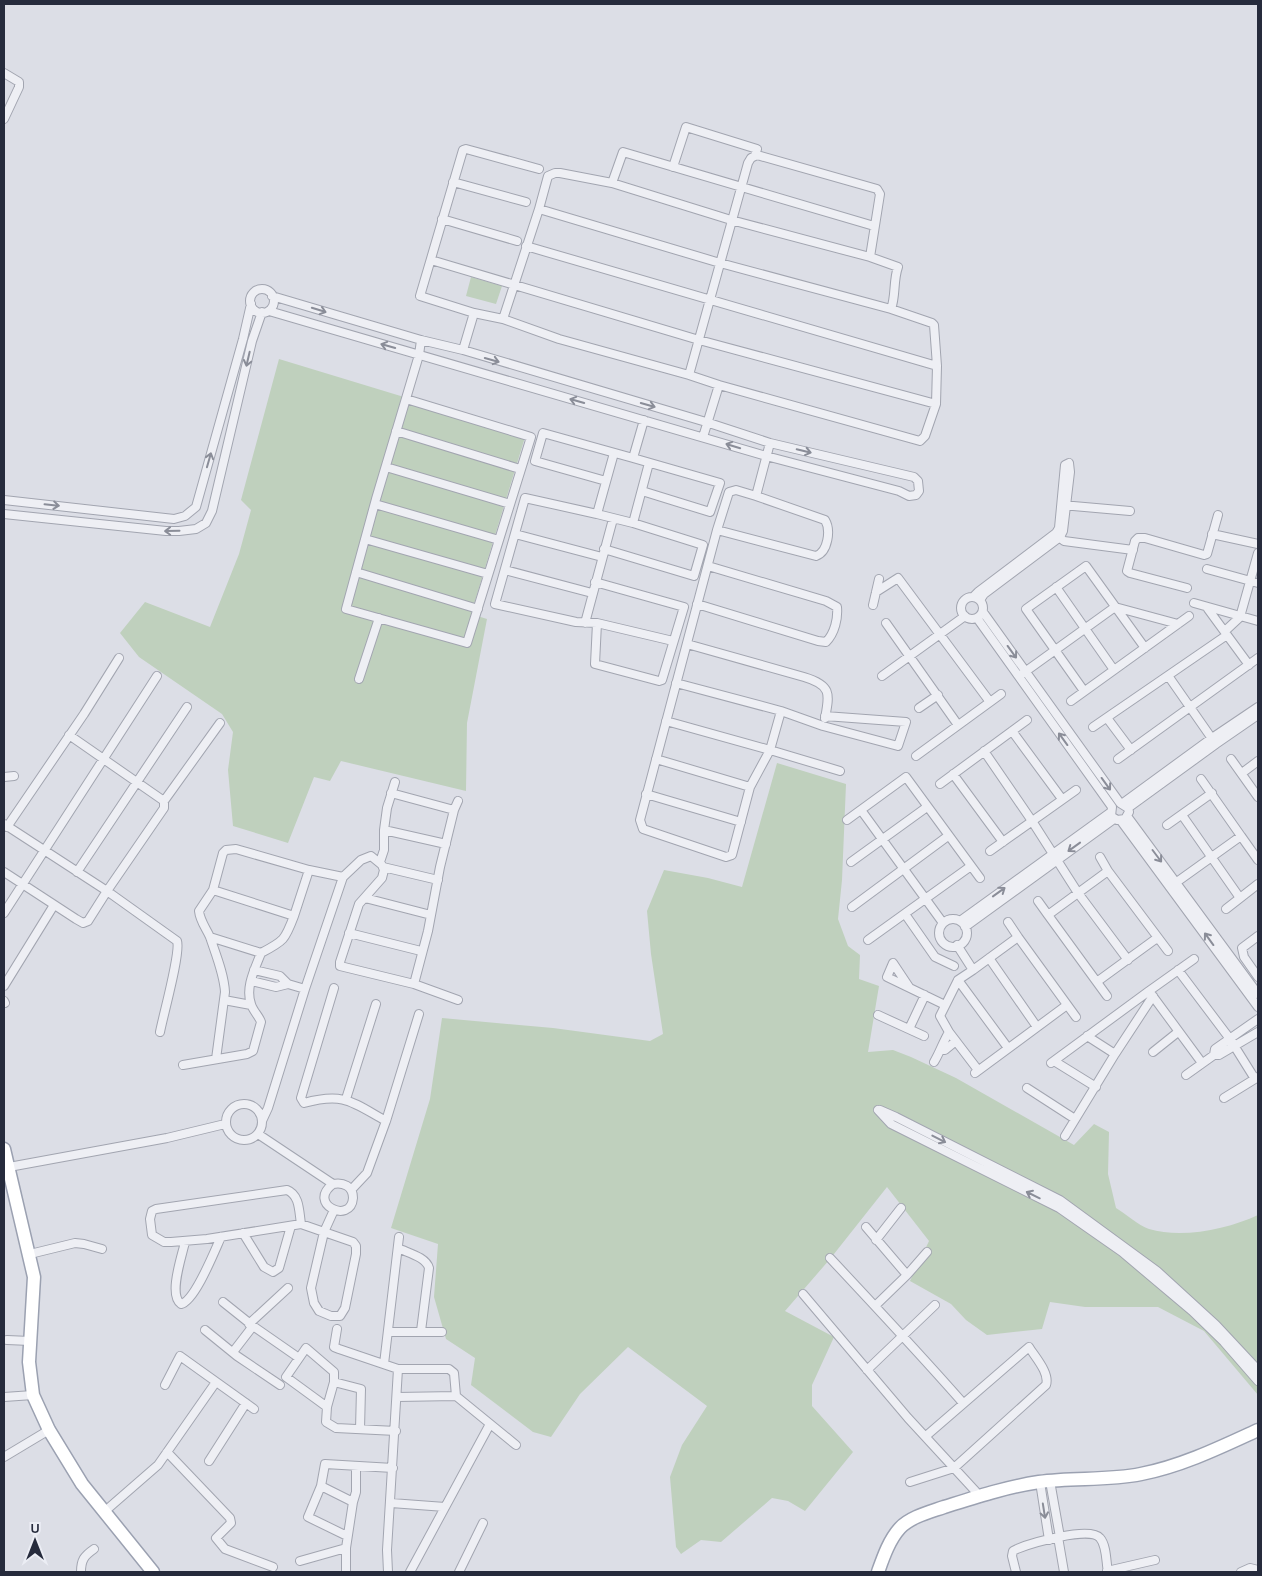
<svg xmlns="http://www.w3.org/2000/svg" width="1262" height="1576" font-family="Karla,sans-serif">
  <rect width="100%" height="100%" fill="#dcdee6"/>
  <path fill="#bfd0bd" d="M 471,277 L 502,286 L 496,304 L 466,296 Z
    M 279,359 L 526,434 L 471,614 L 487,619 L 467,723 L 466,791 L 341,761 L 330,781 L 314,777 L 288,843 L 233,826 L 228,770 L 233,732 L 222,714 L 139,657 L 120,633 L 145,602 L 210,627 L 239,554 L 251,510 L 241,500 Z
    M 777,763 L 846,784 L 842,880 L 838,919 L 848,946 L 860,955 L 859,979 L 879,986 L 868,1052 L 893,1050 L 911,1057 L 956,1078 L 1074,1145 L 1094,1124 L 1109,1132 L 1108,1174 L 1116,1208 C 1126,1214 1138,1225 1149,1229 C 1182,1239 1228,1229 1258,1215 L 1258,1395 L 1204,1331 L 1158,1307 L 1085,1307 L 1050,1302 L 1042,1329 L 987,1335 L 966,1320 L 951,1304 L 910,1281 L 929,1241 L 887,1187 L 830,1259 L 785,1311 L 834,1337 L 812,1385 L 812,1406 L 853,1452 L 805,1511 L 788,1501 L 772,1498 L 721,1542 L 701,1540 L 681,1554 L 676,1547 L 670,1477 L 682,1445 L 707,1406 L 628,1347 L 580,1394 L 551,1437 L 533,1432 L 471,1385 L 475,1358 L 446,1339 L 434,1297 L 438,1244 L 391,1228 L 430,1099 L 442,1018 L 553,1028 L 650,1041 L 663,1034 L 651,954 L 647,911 L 664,870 L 708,878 L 742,887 Z"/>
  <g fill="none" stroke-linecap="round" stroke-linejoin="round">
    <g stroke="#a2a5b0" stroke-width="10">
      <path id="street" d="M 4,73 L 19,82 L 19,87 L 4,119
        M 673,167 L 686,127 L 757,149 L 755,156
        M 539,169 L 466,149 L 463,150 L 420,296 L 474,313 L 503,319 L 559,339 L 689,375
        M 453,182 L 526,202
        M 612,183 L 623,152 L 874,226
        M 539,209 L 548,176 L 555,173 L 560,173 L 612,183 L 731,220 L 870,257
        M 442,219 L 517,241
        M 526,246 L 937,366
        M 431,260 L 699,340 L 936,404
        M250 301a12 12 0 1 1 24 0a12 12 0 1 1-24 0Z
        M 269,311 L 766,456 L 899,491 L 909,496 L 916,495 L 919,491 L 918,481 L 914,477 L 770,443 L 706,422 L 463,350 L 421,340 L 272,296
        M 503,319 L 539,209 L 720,263 L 891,309 L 932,323 L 934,325 L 937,366 L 936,404 L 925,436 L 920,441 L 719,385
        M 463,350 L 474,313
        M 406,399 L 531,437 L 467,643 L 346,609 L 376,499 L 419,355 L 421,340
        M 396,431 L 520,469
        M 703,437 L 719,385 L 689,375 L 748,163 L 751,158 L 757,155 L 877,189 L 880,194 L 870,257 L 898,267 C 893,281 896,296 891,309
        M 770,443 L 756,496 L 736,490 L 729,492 L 717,530 L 640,820 L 643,829 L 726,857 L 732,855 L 750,787 L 770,750 L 781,711
        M 386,467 L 510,504
        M 606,481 L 535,461 L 543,433 L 633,458
        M 642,491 L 710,512 L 720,483 L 633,458 L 644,420
        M 4,500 L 174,519 L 185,516 L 196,507 L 243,339 L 251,304
        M 375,504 L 499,540
        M 1062,505 L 1130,511
        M 4,514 L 166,531 L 179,531 L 196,529 L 206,523 L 212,511 L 252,341 L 262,312
        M 633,523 L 649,463
        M 717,530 L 816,556 C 828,552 831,530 825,520 L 756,496
        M 515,534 L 602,557
        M 1212,534 L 1258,544
        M 1057,535 L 1064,541 L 1133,550
        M 365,539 L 488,574
        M 604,549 L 694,576 L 703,545 L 633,523 L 597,514 L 614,453
        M 1207,569 L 1258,583
        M 505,570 L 592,593
        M 356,572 L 478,609
        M 595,582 L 684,607 L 662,680 L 659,681 L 595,664 L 597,623 L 576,622 L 495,604 L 525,498 L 597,514
        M 1056,587 L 1114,670
        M 1187,588 L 1130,573 L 1127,571 L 1135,541 L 1138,538 L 1145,538 L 1204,555 L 1207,554 L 1218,515
        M 876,592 L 898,578 L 990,702
        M961 608a11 11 0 1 1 22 0a11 11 0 1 1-22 0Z
        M 973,597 L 978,592 L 1056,533 L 1059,528 L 1065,465 L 1069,463 L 1070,472 L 1063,531 L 1060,537 L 984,594 L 980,600
        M 1194,603 L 1258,621
        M 697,604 L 818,641 L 826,642 C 835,633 838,618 837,607 L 826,601 L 708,566
        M 873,605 L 879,579
        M 983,612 L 1120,803 L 1128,808
        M 977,618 L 1112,807 L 1111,816 L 1117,820 L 1125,819 L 1129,812 L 1128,808
        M 585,623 L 613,519
        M 597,623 L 673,641
        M 886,623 L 958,725
        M 1225,631 L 1240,617 L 1258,553
        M 1227,635 L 1249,665
        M 687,644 L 804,677 C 831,685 830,693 825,718
        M 1022,674 L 1115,607 L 1178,624
        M 882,676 L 965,616
        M 1169,677 L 1215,743
        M 359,679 L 379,618
        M 676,683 L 781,711 L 823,726 L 898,746 L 906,722 L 825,716
        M 1084,691 L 1026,609 L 1086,566 L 1145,648
        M 1071,701 L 1189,616
        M 919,708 L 938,695
        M 1107,718 L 1131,750
        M 666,721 L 770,750 L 840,771
        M 1093,727 L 1227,635 L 1208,609
        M 1012,731 L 1062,799
        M 69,735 L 164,801
        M 984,751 L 1032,821 L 1078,893 L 1108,871 L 1100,857
        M 916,756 L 1001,694
        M 656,759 L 750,787
        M 1118,759 L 1258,658
        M 1231,759 L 1258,797
        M 1242,773 L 1258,761
        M 953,774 L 1003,842
        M 4,777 L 14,776
        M 1201,779 L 1241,836
        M 395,782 L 387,808 L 384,830 L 446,844
        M 940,784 L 1027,720
        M 391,793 L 454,810
        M 646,794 L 741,822
        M 1123,803 L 1212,738 L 1258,707
        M 1128,808 L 1216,744 L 1258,715
        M 861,810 L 943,923
        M 1182,815 L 1240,898
        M 1127,816 L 1258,994
        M 847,820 L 906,777 L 980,878
        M 1121,821 L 1258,1007
        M 4,824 L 107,891 L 177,941 C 181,952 163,1016 160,1032
        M 1167,825 L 1212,793
        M 7,827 L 84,714 L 119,658
        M 990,851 L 1076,790
        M 380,862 L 384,850 L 384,830
        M 851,862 L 927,807
        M 383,867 L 438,880
        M 1108,871 L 1168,951
        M 4,872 L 76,919 L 83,923 L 88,921 L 107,891 L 164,808 L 164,801 L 220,723
        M 77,872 L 187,707
        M 1174,884 L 1241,836 L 1258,860
        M 213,890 L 294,916 L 309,870
        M 365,898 L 431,915
        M 1038,901 L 1048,915 L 1078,893 L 1128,960
        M 852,907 L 948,836
        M 1226,909 L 1258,884
        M 4,913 L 157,676
        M 905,914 L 935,957 L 954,966
        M 1048,915 L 1107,996
        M939 933a14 14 0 1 1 28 0a14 14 0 1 1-28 0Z
        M 960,921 L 1111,812
        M 965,927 L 1114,819
        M 349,933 L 421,951
        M 1258,936 L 1242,948 L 1244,957 L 1258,977
        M 210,937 L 261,953
        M 1018,937 L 1076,1017
        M 868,940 L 971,866
        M 957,945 L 973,970 L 1018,937 L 1008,922
        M 989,958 L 1037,1027
        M 1194,959 L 1149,991 L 1202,1063
        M 254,970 L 280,976 L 288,984 L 305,989
        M 1178,970 L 1230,1039 L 1255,1079
        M 958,980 L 1008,1048
        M 251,981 L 276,987 L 288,984
        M 1098,981 L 1157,938
        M 414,984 L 428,931 L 440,867 L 454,810 L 458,801
        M 4,986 L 54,905
        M 909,987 L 893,963 L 887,977 L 945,1005
        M 334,988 L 301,1098 L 304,1103 C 344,1092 352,1102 386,1121 L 419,1014
        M 224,1000 L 251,1005
        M 4,1001 L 5,1003
        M 878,1015 L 924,1036
        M 909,1029 L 925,995
        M 949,1032 L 978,1070
        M 1087,1036 L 1115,1054
        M 941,1050 L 945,1050 L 956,1041
        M 1153,1052 L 1178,1032
        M 1214,1055 L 1215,1049 L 1258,1019
        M 216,1059 L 225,992 C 224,974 216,955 210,937 C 206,928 200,921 199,911 L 213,890 L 223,853 L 226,850 L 236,849 L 309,870 L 343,877
        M 1054,1061 L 1096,1087
        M 934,1062 C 940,1052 943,1042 949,1032 L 940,1016 L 958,980 L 973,970
        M 1051,1063 L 1149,991
        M 183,1065 L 247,1054 L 253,1051 L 261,1022 C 259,1016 253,1011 251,1004 C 245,987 255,969 261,953 C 284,941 285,940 294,916
        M 975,1073 L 1067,1005
        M 1186,1075 L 1214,1055 L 1219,1055 L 1258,1032
        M 1027,1088 L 1075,1119
        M 1224,1098 L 1258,1077
        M 346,1099 L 376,1004
        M226 1122a18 18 0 1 1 36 0a18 18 0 1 1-36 0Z
        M 878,1110 L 891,1124 L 1059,1208 L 1122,1252 L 1192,1311 L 1224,1342 L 1258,1381
        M 880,1110 L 896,1117 L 1060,1200 L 1157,1271 L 1216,1325 L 1258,1370
        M 262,1121 L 268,1108 L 305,989 L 343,877 L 361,860 L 371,856 L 382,865 L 384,870 L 382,878 L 359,904 L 340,962 L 340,966 L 414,984 L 458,1000
        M 258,1134 L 333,1184 C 343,1182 353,1186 353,1198 C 351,1225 306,1204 333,1184
        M 1065,1136 L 1115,1054 L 1153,996
        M 9,1167 L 167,1138 L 225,1124
        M 351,1190 L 367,1173 L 386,1121
        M 301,1224 C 299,1212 300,1195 287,1190 L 156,1209 L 152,1211 L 150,1219 L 152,1235 L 164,1242 L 171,1242 L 207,1239 L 301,1224 L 324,1232 L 334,1210
        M 866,1227 L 907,1275 L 875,1306
        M 324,1232 L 353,1242 L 356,1246 L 356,1254 L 345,1308 L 340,1316 L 331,1316 L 319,1311 L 314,1303 L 311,1288 Z
        M 243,1233 L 264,1267 L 273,1272 L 279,1268 L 291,1226
        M 876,1240 L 901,1208
        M 185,1242 C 182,1256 168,1295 181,1304 C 195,1301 215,1250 221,1237
        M 398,1248 C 408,1253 426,1257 429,1268 L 421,1331
        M 30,1254 L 75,1243 L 84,1244 L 102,1249
        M 830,1258 C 875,1306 920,1354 963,1403
        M 907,1275 L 927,1252
        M 803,1294 L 908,1418 L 979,1495
        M 223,1302 L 253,1326
        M 249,1324 L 288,1288
        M 337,1329 L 334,1347 L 339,1349 L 398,1369 L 449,1369 L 454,1373 L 456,1396 L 516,1445
        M 205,1330 L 237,1356 L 280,1385
        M 388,1332 L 442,1332
        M 7,1340 L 30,1341
        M 233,1352 L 253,1326 L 299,1358
        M 384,1364 L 399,1237
        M 867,1370 L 935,1305
        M 334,1382 L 327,1407 L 326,1422 L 336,1428 L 396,1431
        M 165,1385 L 180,1356 L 254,1409
        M 4,1397 L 33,1395
        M 397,1397 L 456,1396
        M 327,1407 L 286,1377 L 306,1348 L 334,1372 L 334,1382 L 361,1389 L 360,1429
        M 167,1452 L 230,1518 L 231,1523 L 216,1538 L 225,1549 L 273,1567
        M 4,1457 L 49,1430
        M 209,1461 L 246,1403
        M 1050,1481 L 1060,1537
        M 910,1482 L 954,1468 L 1046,1385 C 1050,1373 1035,1357 1029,1347 L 926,1436
        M 1040,1482 L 1049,1540
        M 321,1486 L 353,1502
        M 391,1503 L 445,1507
        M 104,1512 L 158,1465 L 216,1382
        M 347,1536 L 308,1517 L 321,1486 L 325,1464 L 393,1468
        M 1058,1537 L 1064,1572
        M 300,1561 L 346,1548 L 353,1502 L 356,1492 L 356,1466
        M 346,1571 L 346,1548
        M 1107,1571 L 1155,1560
        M 81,1572 C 81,1560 84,1556 94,1549
        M 388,1572 L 387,1550 L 398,1369
        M 410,1572 L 490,1424
        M 459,1572 L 483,1523
        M 1016,1572 L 1012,1556 L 1013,1551 L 1017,1549 C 1031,1543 1090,1526 1100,1538 C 1107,1546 1106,1563 1108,1572
        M 1241,1572 L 1250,1568 L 1258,1570"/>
    </g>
    <g stroke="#9ba1b1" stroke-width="15">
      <path id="primary" d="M 4,1149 L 34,1277 L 29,1362 L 33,1395 L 49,1430 L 82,1484 L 153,1572
        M 878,1572 C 883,1558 889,1540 900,1528 C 910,1517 930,1512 944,1507 C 976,1497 1006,1487 1039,1482 C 1073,1477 1107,1481 1141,1474 C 1182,1466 1221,1447 1258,1430"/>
    </g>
    <use href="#street" stroke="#eeeff4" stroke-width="8"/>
    <use href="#primary" stroke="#fff" stroke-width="12"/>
  </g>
  <defs><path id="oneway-shaft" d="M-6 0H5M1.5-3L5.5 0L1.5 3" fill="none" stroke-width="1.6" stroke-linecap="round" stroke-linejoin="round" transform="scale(1.25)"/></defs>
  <g stroke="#8a8d98">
    <use href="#oneway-shaft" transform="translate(319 310) rotate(17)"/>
    <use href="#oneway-shaft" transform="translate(388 346) rotate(-164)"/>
    <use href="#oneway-shaft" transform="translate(248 359) rotate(103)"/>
    <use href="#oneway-shaft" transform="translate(492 360) rotate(16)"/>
    <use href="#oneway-shaft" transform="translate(577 401) rotate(-164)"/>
    <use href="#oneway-shaft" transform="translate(648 405) rotate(16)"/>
    <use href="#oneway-shaft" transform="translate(733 446) rotate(-163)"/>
    <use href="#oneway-shaft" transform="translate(804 451) rotate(13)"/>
    <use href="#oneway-shaft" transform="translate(209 460) rotate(-74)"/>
    <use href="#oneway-shaft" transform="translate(52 505) rotate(6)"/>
    <use href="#oneway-shaft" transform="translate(172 531) rotate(179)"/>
    <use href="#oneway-shaft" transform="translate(1012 652) rotate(54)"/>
    <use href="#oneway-shaft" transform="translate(1063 739) rotate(-126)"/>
    <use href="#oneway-shaft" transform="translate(1106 784) rotate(54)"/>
    <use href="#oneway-shaft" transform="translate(1074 847) rotate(144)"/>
    <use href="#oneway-shaft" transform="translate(1157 856) rotate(53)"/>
    <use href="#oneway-shaft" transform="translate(999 892) rotate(-36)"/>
    <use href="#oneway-shaft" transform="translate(1209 939) rotate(-126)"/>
    <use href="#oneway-shaft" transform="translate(939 1139) rotate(27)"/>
    <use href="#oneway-shaft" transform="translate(1033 1195) rotate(-154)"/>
    <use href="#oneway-shaft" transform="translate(1044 1511) rotate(81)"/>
  </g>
  <rect width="1262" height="1576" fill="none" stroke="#262b3c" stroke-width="10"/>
  <g transform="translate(35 1541)" stroke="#ebedf4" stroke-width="4" paint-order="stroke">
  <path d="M0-4L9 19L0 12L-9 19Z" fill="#262b3c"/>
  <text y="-8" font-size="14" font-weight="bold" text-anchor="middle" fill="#262b3c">U</text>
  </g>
</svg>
